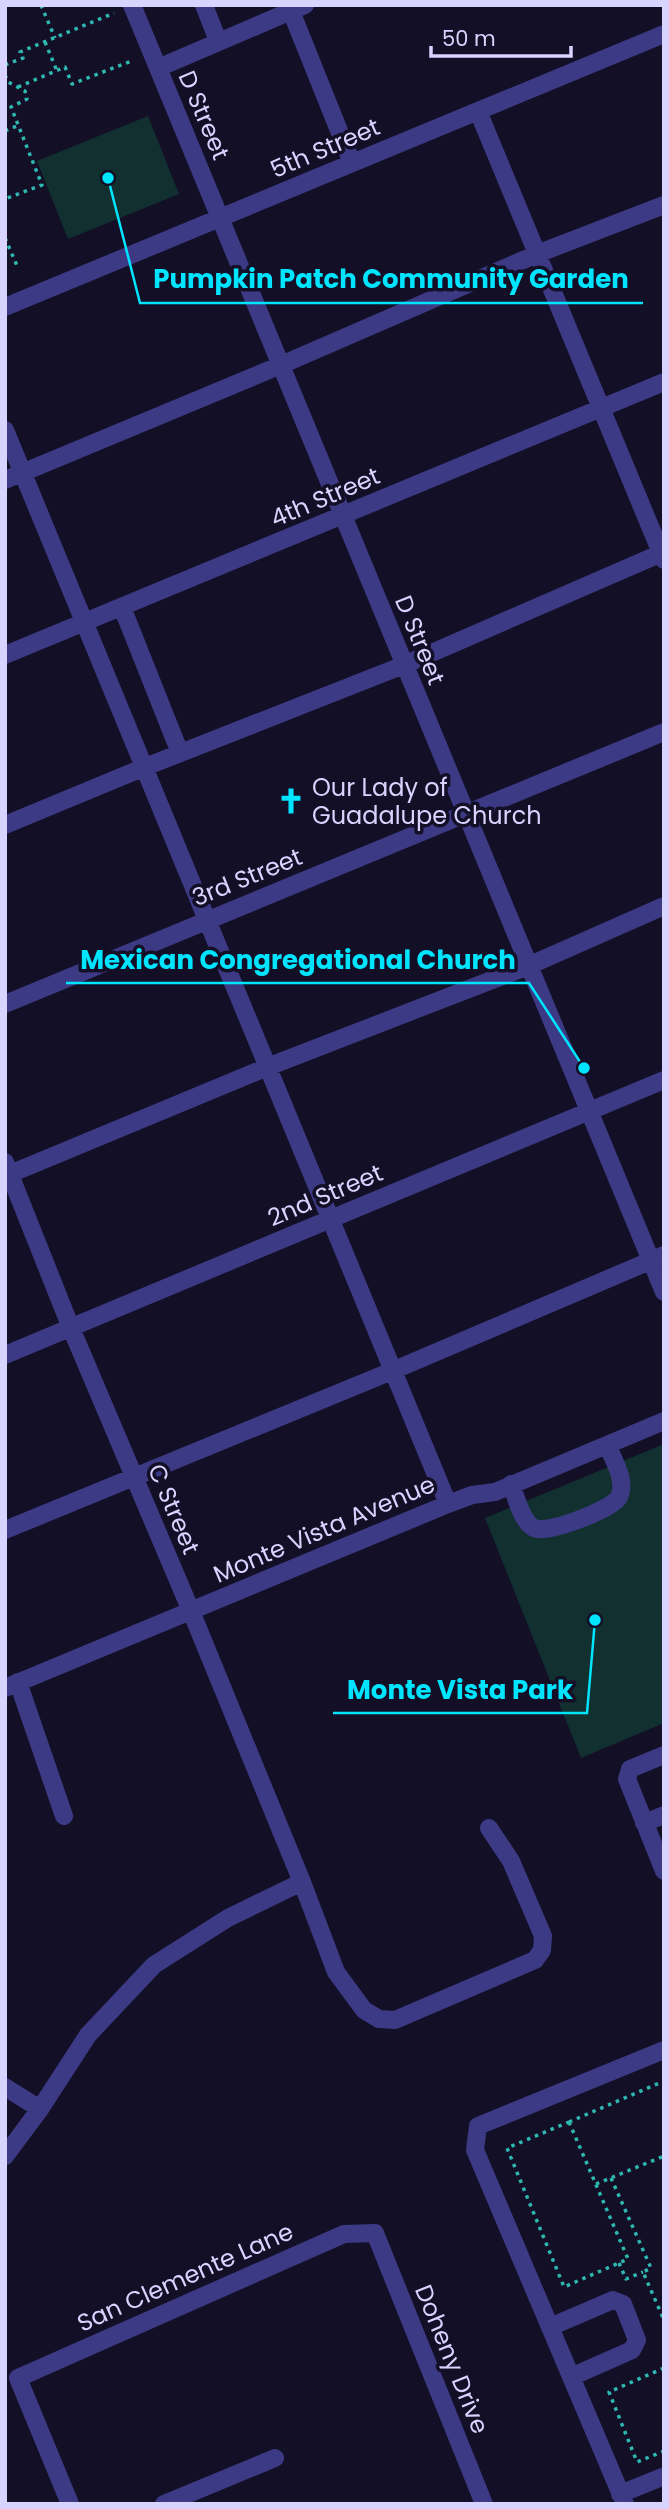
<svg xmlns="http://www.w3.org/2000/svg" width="669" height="2509" font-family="Poppins,sans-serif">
  <rect width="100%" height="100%" fill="#130f26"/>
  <path fill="#12302f" d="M 148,116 L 179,194 L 68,239 L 37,161 Z
    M 664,1444 L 664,1723 L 581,1758 L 485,1518 Z"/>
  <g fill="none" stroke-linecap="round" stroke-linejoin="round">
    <path stroke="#2fb8b0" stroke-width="3.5" stroke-dasharray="3.5 5" stroke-linecap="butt" d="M 41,5 L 55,38
      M 45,42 L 57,71
      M 5,65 L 23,58 L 20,52 L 114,13
      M 5,75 L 8,82 L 25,91 L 27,99 L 11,107 L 42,185 L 5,199
      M 18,87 L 65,67 L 72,84 L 134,60
      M 5,131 L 19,125
      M 5,238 L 18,268
      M 569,2122 L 628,2259 L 564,2287 L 507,2148 Z
      M 569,2122 L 664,2081
      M 611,2178 L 651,2268 L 643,2272 L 664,2320
      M 596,2184 L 664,2156
      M 619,2263 L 626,2279 L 643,2272
      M 664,2368 L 609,2392 L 637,2462 L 664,2451"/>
    <path stroke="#3d3a85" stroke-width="18" d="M 132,5 L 664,1292
      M 204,5 L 218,41
      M 305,5 L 291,11 L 352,163
      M 158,68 L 291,11
      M 478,111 L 664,560
      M 5,307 L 664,34
      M 5,430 L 448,1504
      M 5,480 L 281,365 L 537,254 L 664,205
      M 122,607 L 180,753
      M 5,655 L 664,382
      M 5,825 L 145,767 L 404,665 L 664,552
      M 5,1004 L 664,732
      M 5,1162 L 71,1328 L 191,1611 L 302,1882 L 336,1972 L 364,2010 L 379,2019 L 395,2020 L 535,1960 L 542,1950 L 543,1936 L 511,1861 L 489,1828
      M 5,1176 L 270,1066 L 528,966 L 664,906
      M 5,1355 L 664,1080
      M 511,1484 C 516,1496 521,1521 534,1528 C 546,1535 613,1509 619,1497 C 627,1481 613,1459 607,1445
      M 5,1530 L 392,1371 L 664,1255
      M 18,1682 L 64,1816
      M 5,1688 L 448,1504 L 472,1495 L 495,1492 L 664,1421
      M 664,1755 L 630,1769 L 627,1779 L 664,1871
      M 644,1823 L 664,1815
      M 5,2087 L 40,2109
      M 5,2156 L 40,2109 L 88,2035 L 154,1965 L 228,1918 L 302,1882
      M 550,2327 L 613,2300 L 623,2304 L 637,2340 L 632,2350 L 571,2377
      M 620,2494 L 662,2477 L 664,2478
      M 70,2504 L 18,2378 L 344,2234 L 375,2233 L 484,2504
      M 164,2504 L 275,2458
      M 625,2504 L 475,2150 L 478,2126 L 664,2050"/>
  </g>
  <defs>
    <g id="church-bare" transform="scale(2.1)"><path d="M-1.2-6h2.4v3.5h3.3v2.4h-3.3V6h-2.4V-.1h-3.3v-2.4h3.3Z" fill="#00e5ff" stroke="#130f26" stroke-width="2.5" paint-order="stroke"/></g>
  </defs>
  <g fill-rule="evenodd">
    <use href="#church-bare" x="291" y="801"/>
  </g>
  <g text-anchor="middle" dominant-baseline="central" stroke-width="7" stroke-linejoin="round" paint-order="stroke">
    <g font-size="24" fill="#d9d4ff" stroke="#130f26">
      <text transform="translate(204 115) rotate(67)">D Street</text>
      <text transform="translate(325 148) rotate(-23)">5th Street</text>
      <text transform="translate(325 497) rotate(-23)">4th Street</text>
      <text transform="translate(420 640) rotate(68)">D Street</text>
      <text transform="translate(247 877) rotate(-22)">3rd Street</text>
      <text transform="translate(325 1195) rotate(-23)">2nd Street</text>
      <text transform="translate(174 1509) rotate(67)">C Street</text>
      <text transform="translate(324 1529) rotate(-23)">Monte Vista Avenue</text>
      <text transform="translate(185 2277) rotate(-24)">San Clemente Lane</text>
      <text transform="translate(452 2359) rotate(68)">Doheny Drive</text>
    </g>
    <g font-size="24" fill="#d9d4ff" stroke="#130f26" text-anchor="start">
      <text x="312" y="787">Our Lady of<tspan x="312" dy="28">Guadalupe Church</tspan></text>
    </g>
  </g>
  <path fill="none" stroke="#00e5ff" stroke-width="2.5" d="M108 178L140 303H643M584 1068L529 983H66M595 1620L587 1713H333"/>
  <g fill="#00e5ff" stroke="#130f26" stroke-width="2.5">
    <circle cx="108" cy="178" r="7"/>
    <circle cx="584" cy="1068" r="7"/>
    <circle cx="595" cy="1620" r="7"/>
  </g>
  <g font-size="26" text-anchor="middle" font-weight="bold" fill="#00e5ff" stroke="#130f26" stroke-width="7" stroke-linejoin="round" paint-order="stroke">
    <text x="391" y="288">Pumpkin Patch Community Garden</text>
    <text x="298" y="969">Mexican Congregational Church</text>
    <text x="460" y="1699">Monte Vista Park</text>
  </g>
  <rect width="669" height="2509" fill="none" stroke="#d9d4ff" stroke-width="14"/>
  <path d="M431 46v10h140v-10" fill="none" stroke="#d9d4ff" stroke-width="3.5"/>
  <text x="442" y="46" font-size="21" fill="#d9d4ff" stroke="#130f26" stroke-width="5" paint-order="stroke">50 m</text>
</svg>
